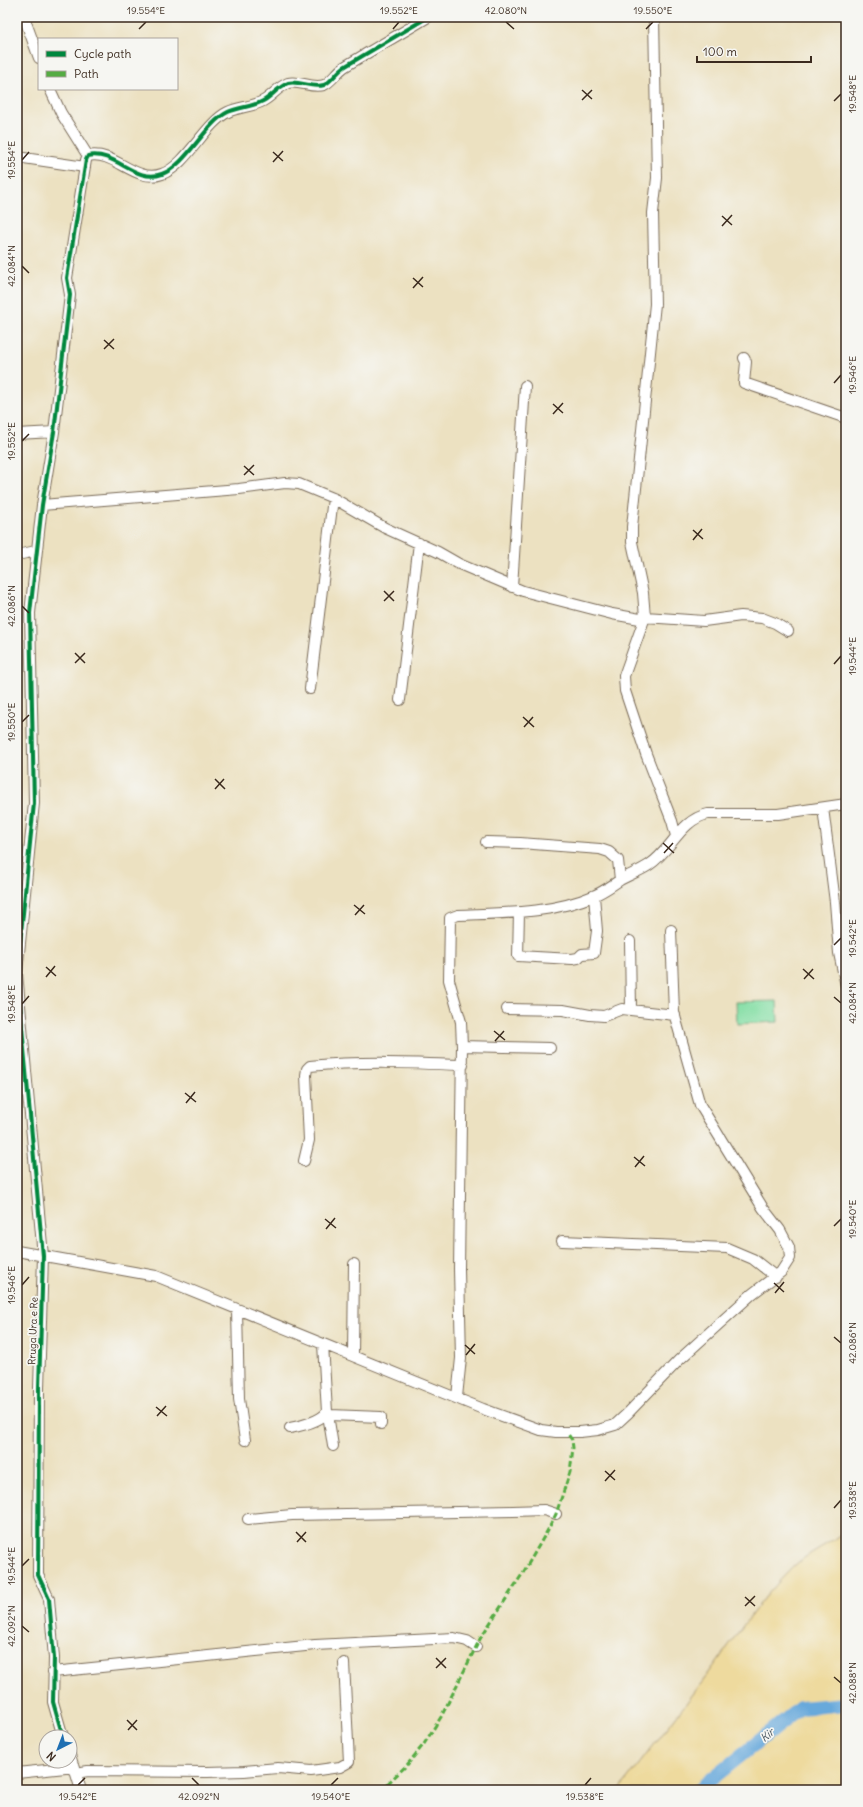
<svg xmlns="http://www.w3.org/2000/svg" width="863" height="1807" font-family="Delius,sans-serif">
  <rect width="100%" height="100%" fill="#f6f6f2"/>
  <filter id="ink" filterUnits="userSpaceOnUse"><feTurbulence type="fractalNoise" baseFrequency=".025" numOctaves="2"/><feDisplacementMap in="SourceGraphic" scale="8" xChannelSelector="R" yChannelSelector="G"/><feConvolveMatrix kernelMatrix="1 2 1 2 8 2 1 2 1" color-interpolation-filters="sRGB"/></filter>
  <filter id="wash" filterUnits="userSpaceOnUse"><feTurbulence type="fractalNoise" baseFrequency=".012" numOctaves="4" result="noise"/><feDisplacementMap in="SourceGraphic" scale="16" xChannelSelector="R" yChannelSelector="G"/><feGaussianBlur stdDeviation="0.9" result="paint"/><feColorMatrix in="noise" values="0 0 0 0 0 0 0 0 0 0 0 0 0 0 0 0 0 1.4 0 .05"/><feComposite in="paint" operator="in"/></filter>
  <g filter="url(#wash)">
    <rect width="100%" height="100%" fill="#ece1c1"/>
    <path fill="#83dea4" stroke="#5f8461" d="M 777,1001 L 778,1022 L 737,1024 L 736,1002 Z"/>
    <path fill="#eeda9e" stroke="#94825e" d="M 846,1530 L 846,1790 L 619,1790 C 647,1754 675,1718 703,1681 C 732,1642 758,1601 794,1566 C 809,1552 830,1544 846,1530 Z"/>
    <g fill="none" stroke-linecap="round" stroke-linejoin="round">
      <path stroke="#67a9db" stroke-width="14" d="M 698,1790 L 800,1708 L 846,1704"/>
    </g>
  </g>
  <g filter="url(#ink)">
    <g fill="none" stroke-linecap="round" stroke-linejoin="round">
      <g stroke="#796a57" stroke-width="12">
        <path id="minor" d="M 24,17 L 39,58
          M 654,17 L 657,178 L 653,213 L 655,304 L 632,527 L 632,542 L 643,593 L 645,617 L 624,676 L 625,691 L 646,754 L 672,821 L 676,836
          M 50,89 L 61,113 L 88,156
          M 17,157 L 85,167
          M 744,358 L 746,362 L 744,383 L 846,418
          M 17,434 L 54,432
          M 42,505 L 239,489 L 285,483 L 299,484 L 333,498 L 385,528 L 438,552 L 459,564 L 523,591 L 612,614 L 640,619 L 645,617 L 704,621 L 741,616 L 762,618 L 775,623 L 788,631
          M 17,555 L 36,551
          M 512,587 L 525,386
          M 310,689 L 333,498
          M 400,700 L 419,543
          M 823,808 L 835,902 L 839,953 L 846,986
          M 486,842 L 520,843 L 600,849 L 609,852 L 618,860 L 620,880
          M 519,912 L 518,956 L 572,959 L 578,958 L 582,954 L 594,953 L 597,931 L 594,896
          M 630,941 L 631,1010
          M 507,1009 L 563,1010 L 590,1015 L 604,1016 L 622,1009 L 675,1015
          M 462,1046 L 550,1048
          M 304,1161 L 309,1140 L 306,1075 L 307,1069 L 310,1066 C 360,1061 412,1063 463,1065
          M 562,1241 L 727,1248 L 753,1259 L 776,1277
          M 17,1251 L 156,1276 L 483,1409 L 541,1430 L 556,1432 L 580,1432 L 598,1430 L 615,1425 L 628,1413 L 679,1360 L 752,1294 L 781,1272 L 790,1258 L 789,1247 L 780,1230 L 763,1208 L 700,1105 L 674,1013 L 671,930
          M 237,1310 L 239,1399 L 245,1440
          M 353,1356 L 354,1264
          M 457,1397 L 461,1358 L 459,1269 L 462,1046 L 461,1022 L 449,980 L 450,918 L 458,915 C 501,913 552,914 593,896 C 603,892 611,886 620,880 C 629,875 640,871 649,865 C 672,850 680,820 708,814 L 778,814 L 846,804
          M 290,1428 C 301,1426 321,1421 327,1412 L 323,1344
          M 333,1446 L 329,1421 L 326,1414 L 330,1415 L 381,1417 L 381,1424
          M 248,1519 L 292,1515 L 513,1511 L 544,1510 L 556,1514
          M 53,1672 L 315,1645 L 454,1638 L 467,1641 L 476,1647
          M 63,1737 L 53,1702 L 54,1658 L 49,1599 L 38,1575 L 39,1388 L 43,1256 L 17,973 L 34,803 L 30,613 L 42,505 L 54,432 L 70,295 L 67,278 L 86,160 L 88,156 C 115,150 135,184 162,174 C 187,165 205,123 228,112 C 239,107 252,107 263,101 C 272,96 278,87 288,83 C 299,80 312,89 324,85 C 331,82 337,72 344,67 C 372,50 400,34 428,17
          M 70,1755 L 81,1790
          M 17,1773 L 75,1767
          M 76,1773 L 88,1771 L 207,1772 L 244,1771 L 278,1768 L 311,1771 L 340,1767 L 349,1762 L 344,1663"/>
      </g>
      <use href="#minor" stroke="#fff" stroke-width="10"/>
      <path stroke="#55ab43" stroke-width="3" stroke-dasharray="6 3" stroke-linecap="butt" d="M 381,1790 L 407,1765 L 424,1744 L 441,1717 L 481,1637 L 523,1573 L 549,1528 L 556,1514 L 570,1472 L 573,1448 L 572,1440 L 567,1433"/>
      <g stroke="#f6f6f2" stroke-width="6">
        <path id="cycleway" d="M 63,1737 L 53,1702 L 54,1658 L 49,1599 L 38,1575 L 39,1388 L 43,1256 L 17,973 L 34,803 L 30,613 L 42,505 L 54,432 L 70,295 L 67,278 L 86,160 L 88,156 C 115,150 135,184 162,174 C 187,165 205,123 228,112 C 239,107 252,107 263,101 C 272,96 278,87 288,83 C 299,80 312,89 324,85 C 331,82 337,72 344,67 C 372,50 400,34 428,17"/>
      </g>
      <use href="#cycleway" stroke="#00873e" stroke-width="4"/>
    </g>
  </g>
  <path fill="none" stroke="#3b2a1e" stroke-width="1.5" d="M 506,22 L 514,29M 139,29 L 146,22M 393,29 L 399,22M 646,29 L 653,22M 582,90 L 592,99M 582,100 L 592,90M 834,101 L 841,94M 273,152 L 283,161M 22,160 L 29,152M 273,162 L 283,151M 722,216 L 732,225M 722,226 L 732,215M 22,266 L 29,273M 413,278 L 423,287M 413,288 L 423,277M 104,340 L 114,349M 104,349 L 114,339M 834,383 L 841,375M 553,404 L 563,413M 553,414 L 563,403M 22,441 L 29,434M 244,466 L 254,475M 244,475 L 254,465M 693,530 L 703,539M 693,540 L 702,529M 384,591 L 394,601M 384,601 L 394,591M 22,606 L 29,613M 75,653 L 85,663M 75,663 L 85,653M 834,664 L 841,656M 523,717 L 534,727M 22,722 L 29,715M 524,727 L 533,717M 215,779 L 225,789M 215,789 L 224,779M 663,843 L 674,853M 664,853 L 673,843M 354,905 L 365,914M 355,915 L 364,905M 834,945 L 841,938M 46,967 L 56,976M 803,969 L 814,979M 46,977 L 55,966M 804,979 L 813,969M 834,997 L 841,1003M 22,1004 L 29,996M 494,1031 L 505,1040M 495,1041 L 504,1031M 185,1093 L 196,1102M 186,1103 L 195,1092M 634,1157 L 645,1166M 635,1167 L 644,1156M 325,1219 L 336,1228M 834,1226 L 841,1219M 326,1229 L 335,1218M 774,1283 L 784,1292M 22,1285 L 29,1277M 775,1293 L 784,1282M 834,1337 L 841,1343M 465,1345 L 475,1354M 466,1355 L 475,1344M 156,1407 L 167,1416M 157,1416 L 166,1406M 605,1471 L 615,1480M 605,1481 L 615,1470M 834,1508 L 841,1500M 296,1532 L 306,1542M 297,1542 L 306,1532M 22,1566 L 29,1559M 745,1597 L 755,1606M 745,1606 L 755,1596M 22,1626 L 29,1632M 436,1658 L 446,1668M 436,1668 L 446,1658M 834,1677 L 841,1683M 127,1720 L 137,1730M 128,1730 L 137,1720M 192,1778 L 199,1785M 78,1785 L 85,1778M 331,1785 L 338,1778M 585,1785 L 591,1778"/>
  <g text-anchor="middle" dominant-baseline="central" stroke-width="3.5" stroke-linejoin="round" paint-order="stroke">
    <g font-size="10" fill="#3b2a1e" stroke="#f6f6f2">
      <text transform="translate(33 1331) rotate(-88)">Rruga Ura e Re</text>
    </g>
    <g font-size="11" font-style="italic" fill="#4a5660" stroke="#f6f6f2">
      <text transform="translate(767 1735) rotate(-39)">Kir</text>
    </g>
  </g>
  <rect width="863" height="1807" fill="none" stroke="#f6f6f2" stroke-width="44"/>
  <rect x="38" y="38" width="140" height="52" fill="#f6f6f2" stroke="#aba49d"/>
  <rect x="46" y="51" width="20" height="6" fill="#00873e" stroke="#aba49d"/>
  <text x="74" y="58" font-size="12" fill="#3b2a1e">Cycle path</text>
  <rect x="46" y="71" width="20" height="6" fill="#55ab43" stroke="#aba49d"/>
  <text x="74" y="78" font-size="12" fill="#3b2a1e">Path</text>
  <g transform="translate(58 1749) rotate(222)"><circle r="19" fill="#f6f6f2" stroke="#aba49d"/>
  <path d="M0-3L7 15L0 10L-7 15Z" fill="#1f6fb2"/>
  <text y="-6" font-size="11" font-weight="bold" text-anchor="middle" fill="#3b2a1e">N</text>
  </g>
  <path d="M697 56v6h114v-6" fill="none" stroke="#3b2a1e" stroke-width="2"/>
  <text x="703" y="56" font-size="12" fill="#3b2a1e" stroke="#f6f6f2" stroke-width="3" paint-order="stroke">100 m</text>
  <rect x="22" y="22" width="819" height="1763" fill="none" stroke="#3b2a1e" stroke-width="1.5"/>
  <g font-size="10" text-anchor="middle" fill="#3b2a1e">
    <text x="146" y="14">19.554°E</text>
    <text x="399" y="14">19.552°E</text>
    <text x="506" y="14">42.080°N</text>
    <text x="653" y="14">19.550°E</text>
    <text transform="translate(852 94) rotate(-90)" y="4">19.548°E</text>
    <text transform="translate(11 160) rotate(-90)" y="4">19.554°E</text>
    <text transform="translate(11 266) rotate(-90)" y="4">42.084°N</text>
    <text transform="translate(852 375) rotate(-90)" y="4">19.546°E</text>
    <text transform="translate(11 441) rotate(-90)" y="4">19.552°E</text>
    <text transform="translate(11 606) rotate(-90)" y="4">42.086°N</text>
    <text transform="translate(852 656) rotate(-90)" y="4">19.544°E</text>
    <text transform="translate(11 722) rotate(-90)" y="4">19.550°E</text>
    <text transform="translate(852 938) rotate(-90)" y="4">19.542°E</text>
    <text transform="translate(852 1003) rotate(-90)" y="4">42.084°N</text>
    <text transform="translate(11 1004) rotate(-90)" y="4">19.548°E</text>
    <text transform="translate(852 1219) rotate(-90)" y="4">19.540°E</text>
    <text transform="translate(11 1285) rotate(-90)" y="4">19.546°E</text>
    <text transform="translate(852 1343) rotate(-90)" y="4">42.086°N</text>
    <text transform="translate(852 1500) rotate(-90)" y="4">19.538°E</text>
    <text transform="translate(11 1566) rotate(-90)" y="4">19.544°E</text>
    <text transform="translate(11 1626) rotate(-90)" y="4">42.092°N</text>
    <text transform="translate(852 1683) rotate(-90)" y="4">42.088°N</text>
    <text x="78" y="1800">19.542°E</text>
    <text x="199" y="1800">42.092°N</text>
    <text x="331" y="1800">19.540°E</text>
    <text x="585" y="1800">19.538°E</text>
  </g>
</svg>
